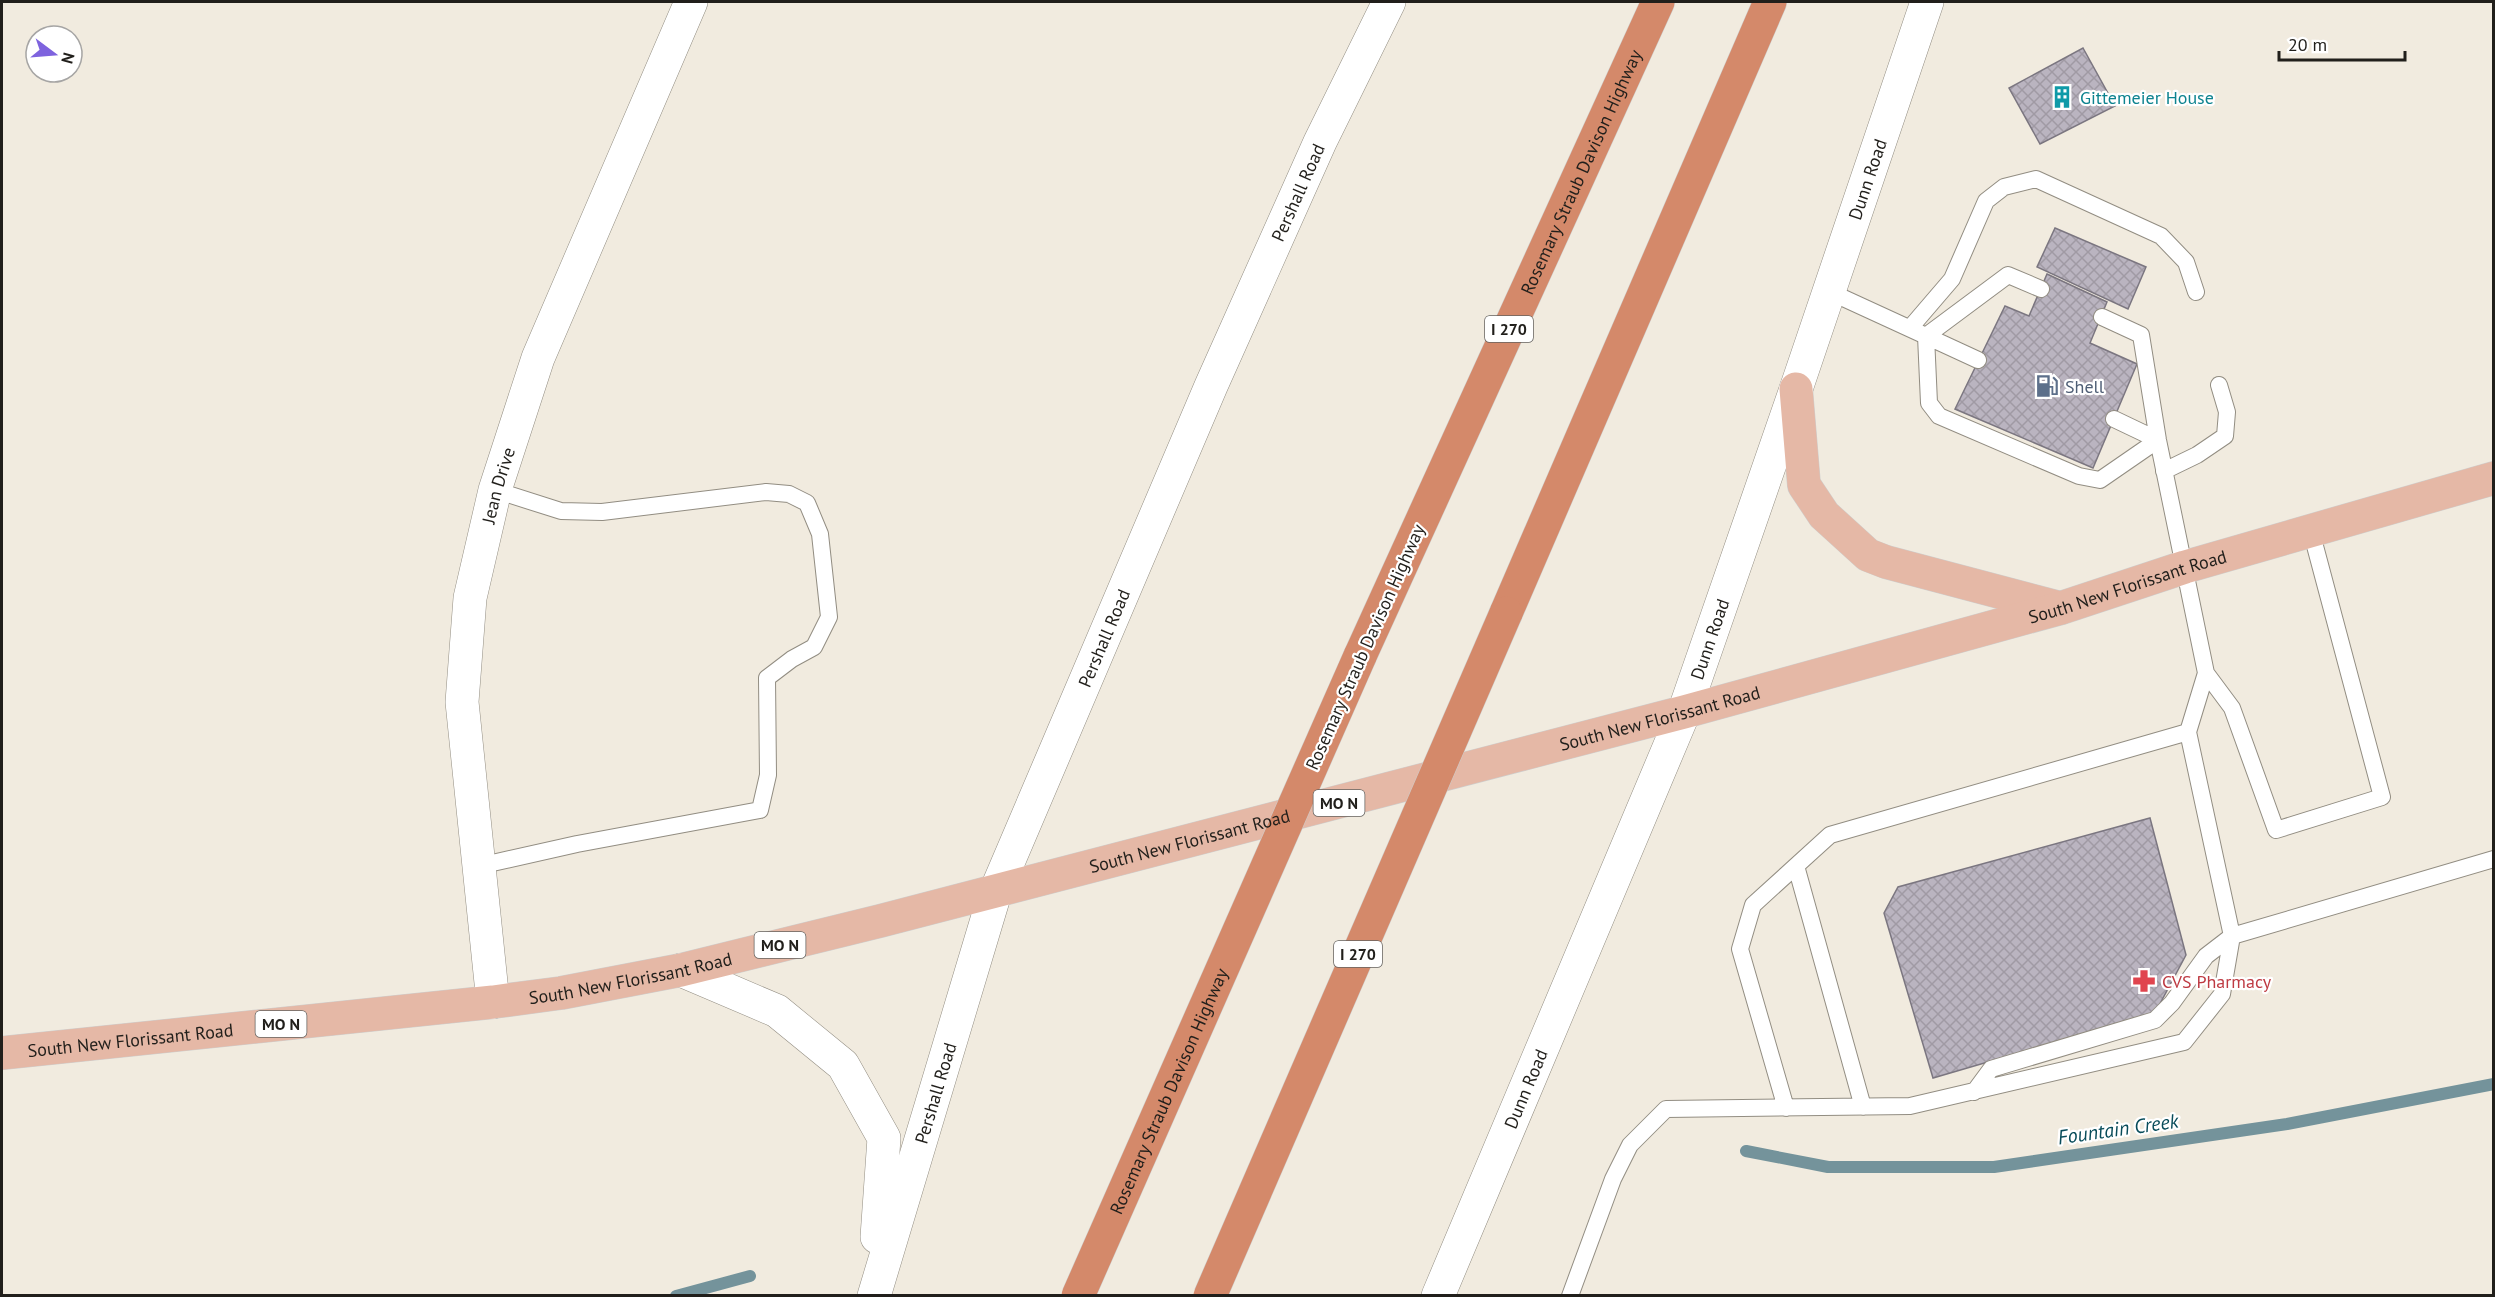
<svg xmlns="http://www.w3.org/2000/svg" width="2495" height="1297" font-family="'PT Sans',sans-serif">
  <defs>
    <pattern id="building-cross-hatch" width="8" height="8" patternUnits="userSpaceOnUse" patternTransform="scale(1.5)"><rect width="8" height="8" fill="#bab4c0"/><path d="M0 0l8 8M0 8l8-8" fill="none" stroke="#a09aa4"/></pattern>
  </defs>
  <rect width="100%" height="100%" fill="#f1ebdf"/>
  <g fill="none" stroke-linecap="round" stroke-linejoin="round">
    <path stroke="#74939b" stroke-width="12" d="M 1746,1151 L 1828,1167 L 1994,1167 L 2287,1124 L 2494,1084
      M 676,1296 L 750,1276"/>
  </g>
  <path fill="url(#building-cross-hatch)" stroke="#7b7680" stroke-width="1.5" d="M 2083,48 L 2115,106 L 2040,144 L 2009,88 Z
    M 2055,228 L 2146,267 L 2128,309 L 2037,267 Z
    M 2047,274 L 2107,302 L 2090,343 L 2137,364 L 2093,468 L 1955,409 L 2005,306 L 2029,316 Z
    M 2150,818 L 2186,955 L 2155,1013 L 1933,1078 L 1884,913 L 1898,887 Z"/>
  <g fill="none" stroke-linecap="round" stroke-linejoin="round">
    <g stroke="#928d82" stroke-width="18">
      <path id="service" d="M 1828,291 L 1926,336 L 2008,275 L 2041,289
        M 1910,328 L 1952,279 L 1986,201 L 2004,187 L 2036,179 L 2161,236 L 2186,262 L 2196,292
        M 1978,360 L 1926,336 L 1929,403 L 1939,416 L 2079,476 L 2100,480 L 2158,440 L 2114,419
        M 2164,471 L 2197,455 L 2225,436 L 2227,412 L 2219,385
        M 2206,673 L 2232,708 L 2276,830 L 2382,797 L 2311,531
        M 479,866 L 577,844 L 760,810 L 768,775 L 767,678 L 792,659 L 814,647 L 829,617 L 820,534 L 807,503 L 789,494 L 766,492 L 602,512 L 561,511 L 495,490
        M 1796,866 L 1863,1107
        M 1974,1092 L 1991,1069 L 2155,1020 L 2172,1003 L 2206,956 L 2232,936 L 2494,859
        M 1786,1108 L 1740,949 L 1753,905 L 1830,835 L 2188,732
        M 1570,1296 L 1613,1179 L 1630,1145 L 1666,1109 L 1910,1106 L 2184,1042 L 2222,994 L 2232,936 L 2188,732 L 2206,673 L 2158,440 L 2141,335 L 2102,317"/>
    </g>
    <g stroke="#928d82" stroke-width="34">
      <g id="minor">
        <path id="s1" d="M 493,1002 L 462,702 L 470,598 L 495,490 L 538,358 L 691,2"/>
      </g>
    </g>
    <g stroke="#928d82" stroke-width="34">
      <g id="tertiary">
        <path d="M 681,970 L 777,1011 L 843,1065 L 884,1138 L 877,1237"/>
        <path id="s2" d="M 874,1296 L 995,893 L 1211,386 L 1320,142 L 1389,2"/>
        <path id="s3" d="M 1438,1296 L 1684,712 L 1796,389 L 1927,2"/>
      </g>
    </g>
    <g stroke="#cececd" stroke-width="34">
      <g id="primary">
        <path d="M 1796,389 L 1804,485 L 1824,515 L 1868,555 L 1886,562 L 2060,608"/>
        <path id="s4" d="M 2,1053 L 493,1002 L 561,993 L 681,970 L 880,921 L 1684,712 L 2061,608 L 2185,567 L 2494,478"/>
      </g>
    </g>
    <g stroke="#cececd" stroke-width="34">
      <g id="motorway">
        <path d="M 1506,613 L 1770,2"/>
        <path id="s5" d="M 1360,656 L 1658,2"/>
      </g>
    </g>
    <use href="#service" stroke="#fff" stroke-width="16"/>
    <use href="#minor" stroke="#fff" stroke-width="33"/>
    <use href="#tertiary" stroke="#fff" stroke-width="33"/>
    <use href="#primary" stroke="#e5b8a6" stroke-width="33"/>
    <use href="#motorway" stroke="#d4896a" stroke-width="33"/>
    <g stroke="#cececd" stroke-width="34" stroke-linecap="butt">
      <g id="motorway-bridge">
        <path id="s6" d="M 1078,1296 L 1360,656"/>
        <path d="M 1210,1296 L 1506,613"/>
      </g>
    </g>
    <use href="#motorway-bridge" stroke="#d4896a" stroke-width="33"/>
  </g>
  <defs>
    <g id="building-bare" transform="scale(1.8)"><path d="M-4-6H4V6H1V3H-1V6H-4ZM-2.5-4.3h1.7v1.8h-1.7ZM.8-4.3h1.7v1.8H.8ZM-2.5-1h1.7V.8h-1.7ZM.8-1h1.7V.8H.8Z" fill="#0f9aa8" stroke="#fff" stroke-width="2.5" paint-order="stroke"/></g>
    <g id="fuel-bare" transform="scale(1.8)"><path d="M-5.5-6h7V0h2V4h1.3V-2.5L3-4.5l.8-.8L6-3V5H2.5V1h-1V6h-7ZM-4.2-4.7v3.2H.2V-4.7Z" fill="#5c6f8a" stroke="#fff" stroke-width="2.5" paint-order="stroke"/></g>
    <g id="pharmacy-bare" transform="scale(1.8)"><path d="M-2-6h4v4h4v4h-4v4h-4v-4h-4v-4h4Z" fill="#e0444e" stroke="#fff" stroke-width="2.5" paint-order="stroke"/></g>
  </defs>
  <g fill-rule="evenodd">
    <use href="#building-bare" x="2062" y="97"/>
    <use href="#fuel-bare" x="2047" y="386"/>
    <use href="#pharmacy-bare" x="2144" y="981"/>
  </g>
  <g text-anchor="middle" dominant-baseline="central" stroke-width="4.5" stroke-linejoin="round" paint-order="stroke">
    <g fill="#fff" stroke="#64625f" stroke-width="1.5">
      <rect x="1485" y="316" width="48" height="26" rx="4.5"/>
      <rect x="1313.5" y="790" width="51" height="26" rx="4.5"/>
      <rect x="754.5" y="932" width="51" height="26" rx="4.5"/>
      <rect x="1334" y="941" width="48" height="26" rx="4.5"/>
      <rect x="255.5" y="1011" width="51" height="26" rx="4.5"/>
    </g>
    <g font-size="16" font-weight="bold" fill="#211f1b">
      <text x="1509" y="329">I 270</text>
      <text x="1339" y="803">MO N</text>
      <text x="780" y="945">MO N</text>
      <text x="1358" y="954">I 270</text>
      <text x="281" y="1024">MO N</text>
    </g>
    <g font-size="18" fill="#0d838f" stroke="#fff" text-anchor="start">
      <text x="2080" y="97">Gittemeier House</text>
    </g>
    <g font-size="18" fill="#211f1b" stroke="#fff">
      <text stroke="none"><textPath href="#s5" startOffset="532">Rosemary Straub Davison Highway</textPath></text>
      <text stroke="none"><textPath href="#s3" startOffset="1197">Dunn Road</textPath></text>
      <text stroke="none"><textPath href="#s2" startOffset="1184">Pershall Road</textPath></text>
      <text stroke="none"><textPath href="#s1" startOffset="522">Jean Drive</textPath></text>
      <text stroke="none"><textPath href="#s4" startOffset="2181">South New Florissant Road</textPath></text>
      <text stroke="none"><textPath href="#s2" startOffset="698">Pershall Road</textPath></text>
      <text stroke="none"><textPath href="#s3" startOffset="711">Dunn Road</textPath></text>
      <text transform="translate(1365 647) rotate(-66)">Rosemary Straub Davison Highway</text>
      <text stroke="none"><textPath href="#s4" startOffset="1695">South New Florissant Road</textPath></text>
      <text stroke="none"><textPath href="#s4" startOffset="1209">South New Florissant Road</textPath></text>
      <text stroke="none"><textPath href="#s4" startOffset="633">South New Florissant Road</textPath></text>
      <text stroke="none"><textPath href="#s4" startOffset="129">South New Florissant Road</textPath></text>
      <text stroke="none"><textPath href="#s3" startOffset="225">Dunn Road</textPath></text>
      <text stroke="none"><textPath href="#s6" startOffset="224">Rosemary Straub Davison Highway</textPath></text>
      <text stroke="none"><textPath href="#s2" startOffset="212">Pershall Road</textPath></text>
    </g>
    <g font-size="18" fill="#4e5e75" stroke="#fff" text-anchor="start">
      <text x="2065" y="386">Shell</text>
    </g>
    <g font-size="18" fill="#be3a42" stroke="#fff" text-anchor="start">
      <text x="2162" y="981">CVS Pharmacy</text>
    </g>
    <g font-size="20" font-style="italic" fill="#084c5a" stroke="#fff">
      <text transform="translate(2118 1129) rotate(-8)">Fountain Creek</text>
    </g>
  </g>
  <rect width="2495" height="1297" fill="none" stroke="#211f1b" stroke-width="6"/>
  <g transform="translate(54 54) rotate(106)"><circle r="28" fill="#ffffff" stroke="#a6a5a4" stroke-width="1.5"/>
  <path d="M0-4.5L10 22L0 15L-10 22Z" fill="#7e63de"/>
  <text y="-9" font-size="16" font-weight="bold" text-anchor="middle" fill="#211f1b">N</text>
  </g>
  <path d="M2279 51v9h126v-9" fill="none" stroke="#211f1b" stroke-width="3"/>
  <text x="2288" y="51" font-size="18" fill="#211f1b" stroke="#ffffff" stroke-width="4.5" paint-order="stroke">20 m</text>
</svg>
